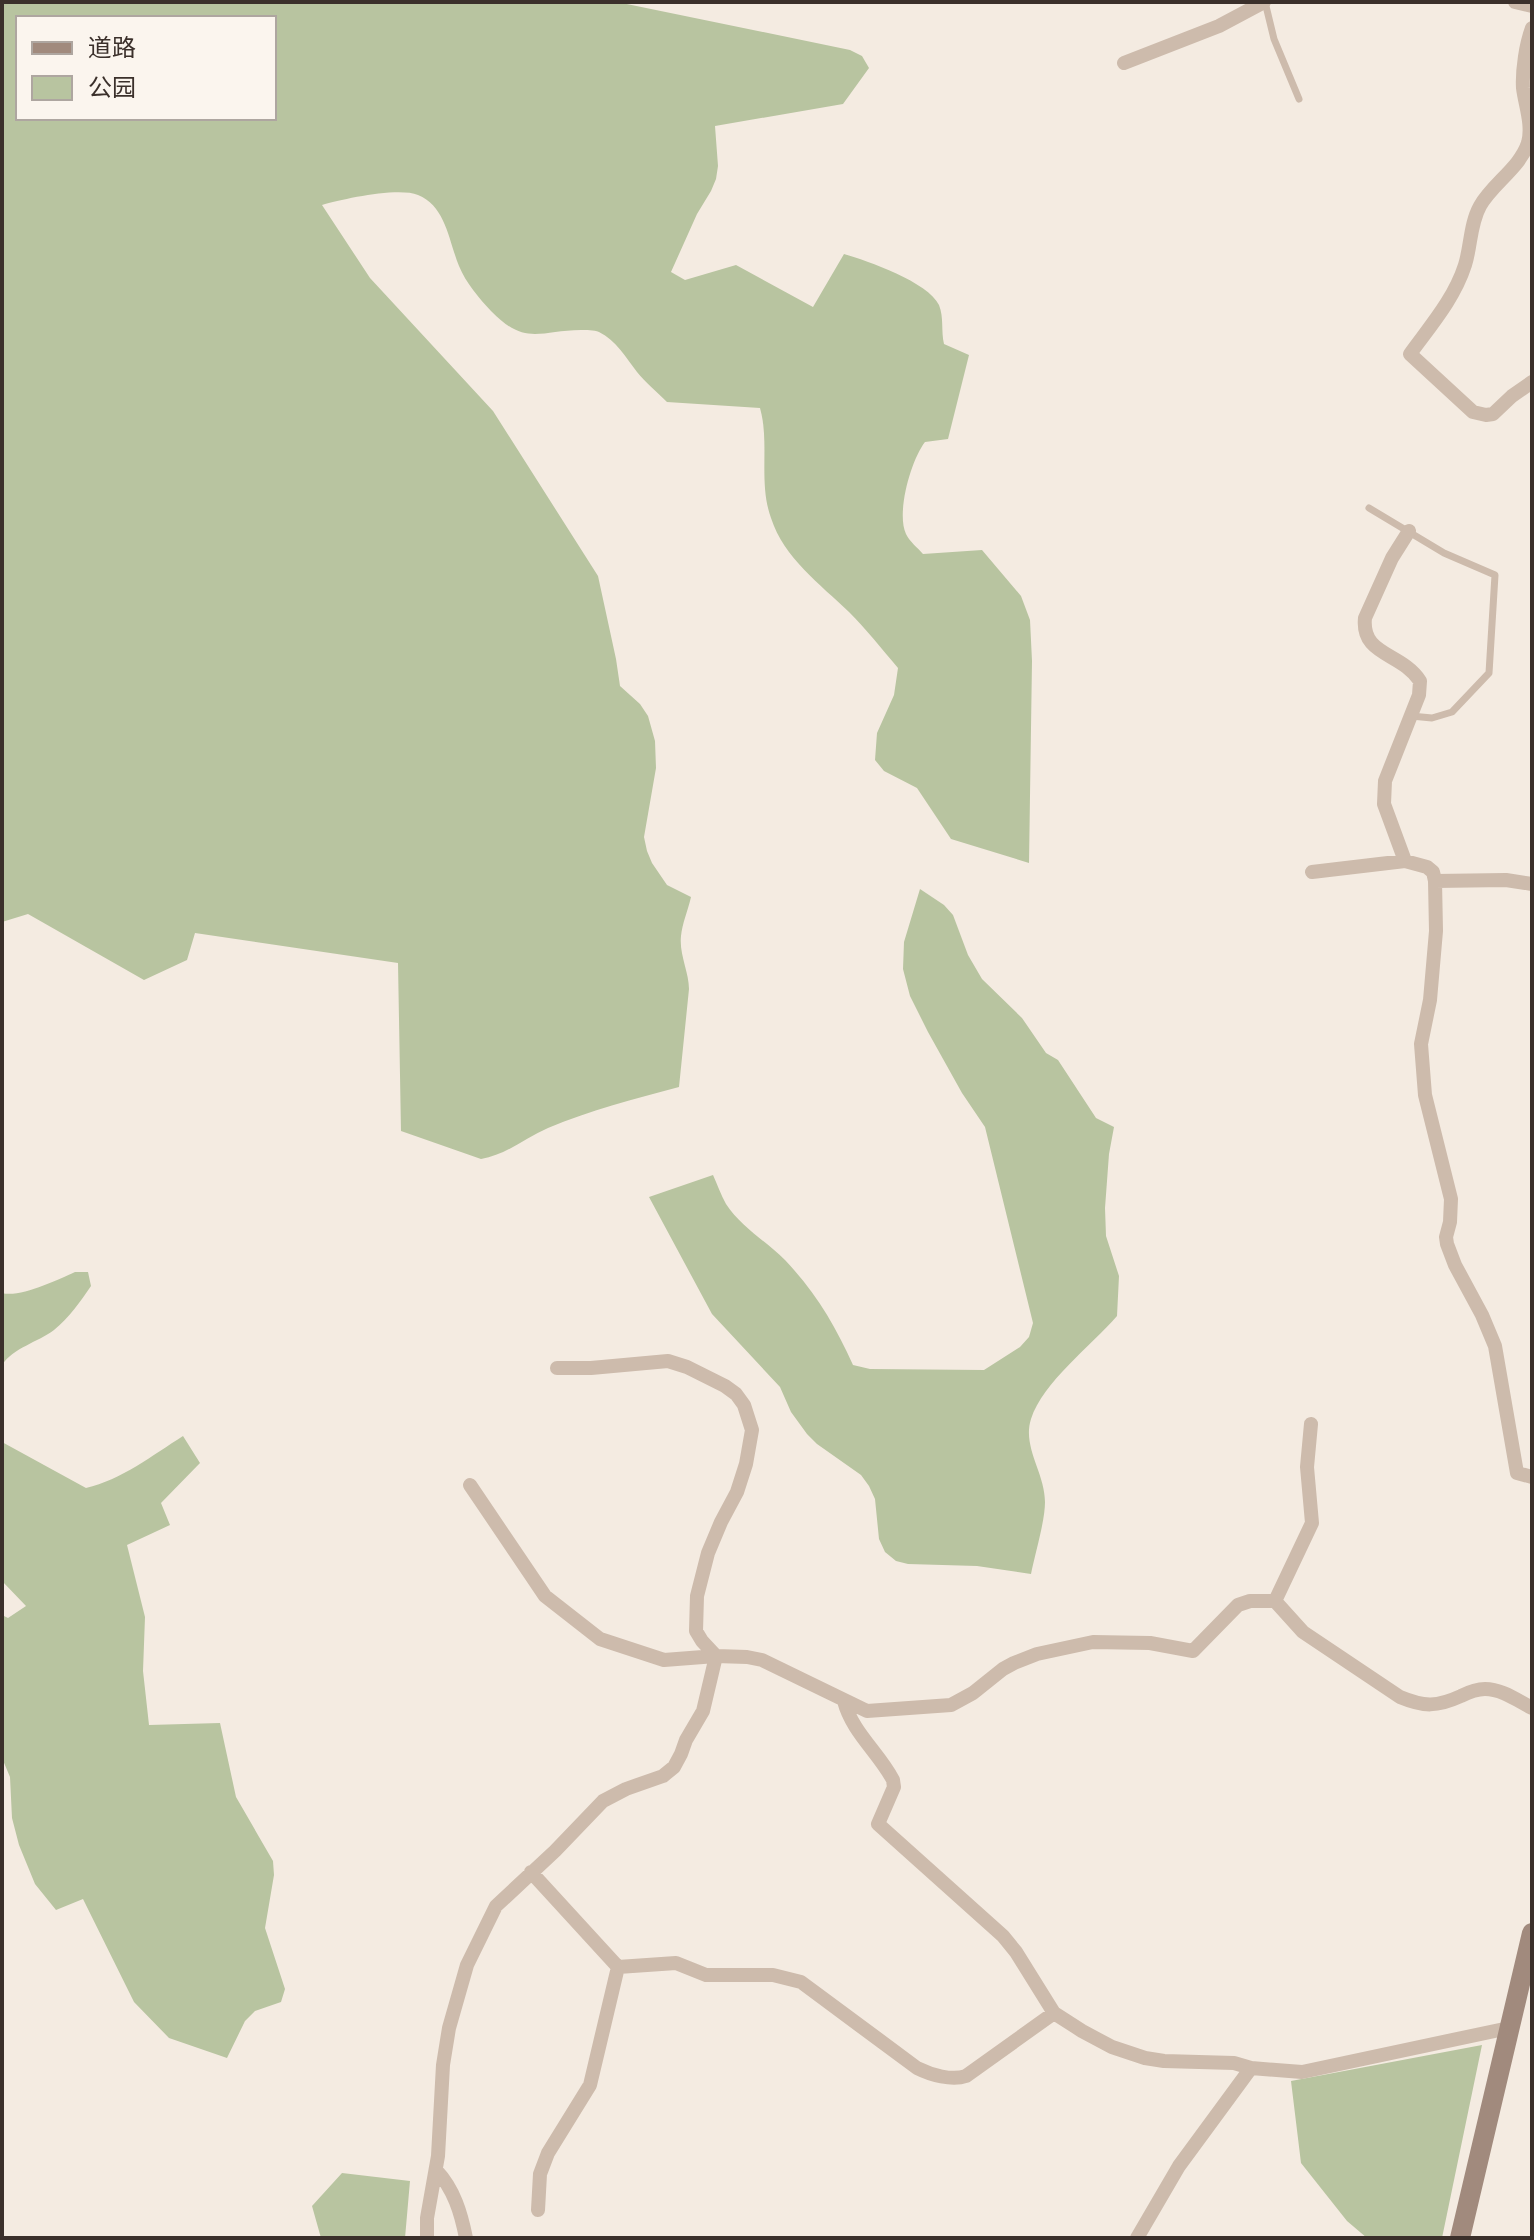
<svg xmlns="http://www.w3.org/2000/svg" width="1534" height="2240" font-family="'Varela Round','Noto Sans SC',sans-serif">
  <rect width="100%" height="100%" fill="#f4ebe1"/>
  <path fill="#b8c4a0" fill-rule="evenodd" d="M 2,2 L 617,2 L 850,50 L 862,56 L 869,68 L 843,104 L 715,126 L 718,166 L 716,179 L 711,191 L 697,214 L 671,272 L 685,280 L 736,265 L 813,307 L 844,254 C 868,261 928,282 939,305 C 944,317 941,332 944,344 L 969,355 L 948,439 L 925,442 C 911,460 896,513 906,534 C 909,541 918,548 923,554 L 982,550 L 1021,596 L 1030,620 L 1032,661 L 1029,863 L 951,839 L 917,788 L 884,771 L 875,760 L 877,733 L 894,695 L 898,668 C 882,649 866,629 849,612 C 820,584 784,558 771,518 C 758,482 770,443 760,408 L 667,402 C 657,392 645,382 637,372 C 626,358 616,340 599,332 C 594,330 586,330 581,330 C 540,330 526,347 491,311 C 479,298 466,283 459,266 C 449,242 446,206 418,195 C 398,187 343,199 322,205 L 370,278 L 493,411 L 598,576 L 616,659 L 620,686 L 640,704 L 648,716 L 655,741 L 656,768 L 644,837 L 647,851 L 652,863 L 667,885 L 691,897 C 688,910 682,924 681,936 C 679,954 689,972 689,989 L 679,1087 C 634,1099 591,1110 548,1128 C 525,1138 506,1155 481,1159 L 401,1131 L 398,963 L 195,933 L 187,960 L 144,980 L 28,914 L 2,922 ZM 18,18 L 274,18 L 274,118 L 18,118 Z
    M 920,889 L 944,905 L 953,915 L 968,955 L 982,979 L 1022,1018 L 1046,1053 L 1058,1060 L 1096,1118 L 1114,1127 L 1109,1154 L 1105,1208 L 1106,1236 L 1119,1276 L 1117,1316 C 1091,1346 1043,1382 1031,1419 C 1022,1447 1045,1473 1045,1502 C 1045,1521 1035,1554 1031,1574 L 977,1566 L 908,1564 L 896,1561 L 885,1552 L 879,1539 L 875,1499 L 869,1486 L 861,1475 L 817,1444 L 807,1434 L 791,1412 L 780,1387 L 712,1314 L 649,1197 L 713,1175 C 717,1184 721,1195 726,1204 C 741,1227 766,1241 785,1260 C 816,1293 835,1325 853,1365 L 870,1369 L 984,1370 L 1020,1347 L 1029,1337 L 1033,1323 L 985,1127 L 962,1093 L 928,1032 L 910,996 L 903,969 L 904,942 Z
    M 75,1272 L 88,1272 L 91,1286 C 80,1302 69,1318 54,1330 C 38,1342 13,1348 2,1365 L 2,1293 C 20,1298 57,1280 75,1272 Z
    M 183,1436 L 200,1463 L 161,1503 L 170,1525 L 127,1545 L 145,1617 L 143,1671 L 149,1725 L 220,1723 L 236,1797 L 273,1861 L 274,1875 L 265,1928 L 285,1989 L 281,2002 L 255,2011 L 245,2021 L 227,2058 L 169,2038 L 134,2002 L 83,1899 L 56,1910 L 35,1884 L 19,1845 L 12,1818 L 10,1777 L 2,1758 L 2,1615 L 8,1618 L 26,1606 L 2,1581 L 2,1442 L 86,1488 C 121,1480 153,1455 183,1436 Z
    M 1482,2045 L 1442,2238 L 1367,2238 L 1347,2221 L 1301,2163 L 1291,2081 Z
    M 342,2173 L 410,2181 L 405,2238 L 321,2238 L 312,2206 Z"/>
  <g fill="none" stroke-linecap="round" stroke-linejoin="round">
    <path stroke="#cdbbac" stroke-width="7" d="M 1265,2 L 1274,39 L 1299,99
      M 1369,508 L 1444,553 L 1495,575 L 1489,673 L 1452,712 L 1432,718 L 1411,716"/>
    <path stroke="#cdbbac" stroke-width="14" d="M 1515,2 L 1532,6
      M 1532,28 C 1526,44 1522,70 1523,88 C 1525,105 1533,125 1528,143 C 1520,168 1492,184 1480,206 C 1470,224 1471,246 1465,265 C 1454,299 1431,325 1410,354 L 1473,412 L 1486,415 L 1493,414 L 1512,396 L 1532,382
      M 1124,63 L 1219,26 L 1264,2
      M 1405,861 L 1384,804 L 1385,781 L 1419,695 L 1420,681 C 1401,652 1361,656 1365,618 L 1392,558 L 1409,531
      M 1312,872 L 1405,861 L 1427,867 L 1433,872 L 1435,881 L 1506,880 L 1532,884
      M 1435,881 L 1436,931 L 1430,1000 L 1421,1044 L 1425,1095 L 1451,1199 L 1450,1222 L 1446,1237 L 1447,1244 L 1455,1265 L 1482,1315 L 1495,1346 L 1517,1473 L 1532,1477
      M 557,1368 L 591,1368 L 668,1361 L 687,1367 L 725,1386 L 736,1394 L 744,1405 L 752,1430 L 746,1464 L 737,1492 L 721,1522 L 708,1553 L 697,1596 L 696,1631 L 702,1641 L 716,1656
      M 1311,1424 L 1307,1467 L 1312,1523 L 1275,1601 L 1303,1632 L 1400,1697 C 1424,1707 1437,1707 1461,1696 C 1469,1692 1476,1689 1485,1689 C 1502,1689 1518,1701 1532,1708
      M 470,1485 L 545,1596 L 600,1639 L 664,1660 L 716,1656 L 747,1657 L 762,1660 L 867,1711 L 951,1705 L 973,1693 L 1003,1669 L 1014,1663 L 1037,1654 L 1093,1642 L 1150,1643 L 1193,1651 L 1238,1605 L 1250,1601 L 1275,1601
      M 844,1701 C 852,1732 879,1753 893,1780 L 894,1787 L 878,1824 L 1003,1936 L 1016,1952 L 1054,2013 L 1082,2031 L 1112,2047 L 1145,2058 L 1164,2061 L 1234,2063 L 1251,2068 L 1302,2072 L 1509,2028
      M 531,1872 L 618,1967
      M 618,1967 L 676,1963 L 706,1975 L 773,1975 L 801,1982 L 917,2068 C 931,2075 952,2081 966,2076 L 1054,2013
      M 436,2170 C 454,2189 461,2213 466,2238
      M 538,2210 L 540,2174 L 548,2153 L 590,2085 L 618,1967
      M 427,2238 L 427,2218 L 438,2156 L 443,2065 L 449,2028 L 467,1965 L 496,1906 L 555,1851 L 603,1801 L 626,1789 L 663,1776 L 674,1767 L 681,1754 L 686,1740 L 703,1711 L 716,1656
      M 1137,2238 L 1179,2166 L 1251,2068"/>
    <path stroke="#a18a7d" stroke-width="20" d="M 1460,2238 L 1532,1933"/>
  </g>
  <rect width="1534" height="2240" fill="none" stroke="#3b302b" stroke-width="8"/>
  <rect x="16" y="16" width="260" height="104" fill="#fbf5ee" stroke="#aea6a0" stroke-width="2"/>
  <rect x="32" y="42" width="40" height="12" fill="#a18a7d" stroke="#aea6a0" stroke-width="2"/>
  <text x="88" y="56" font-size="24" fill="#3b302b">道路</text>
  <rect x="32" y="76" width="40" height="24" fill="#b8c4a0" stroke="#aea6a0" stroke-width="2"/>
  <text x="88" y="96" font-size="24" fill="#3b302b">公园</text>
</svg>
